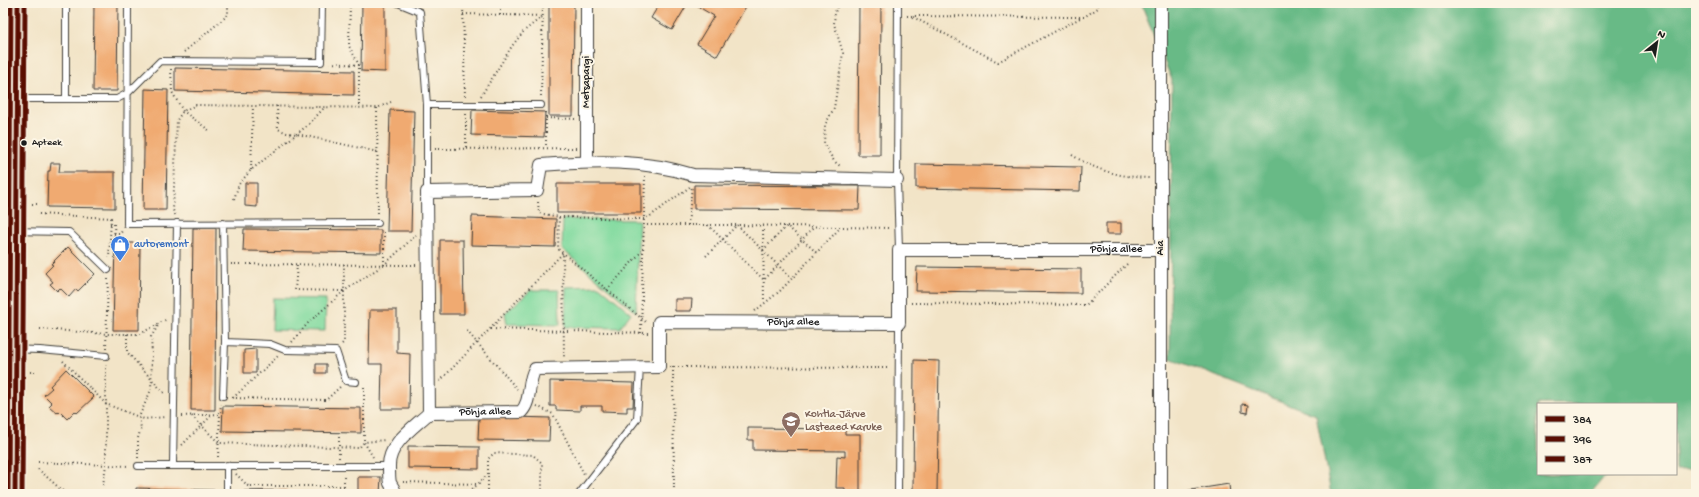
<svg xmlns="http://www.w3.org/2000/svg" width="1699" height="497" font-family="'Gochi Hand',sans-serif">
  <rect width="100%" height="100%" fill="#fcf5e5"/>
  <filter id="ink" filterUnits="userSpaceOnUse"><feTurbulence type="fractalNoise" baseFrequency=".025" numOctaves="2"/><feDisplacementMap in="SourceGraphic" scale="8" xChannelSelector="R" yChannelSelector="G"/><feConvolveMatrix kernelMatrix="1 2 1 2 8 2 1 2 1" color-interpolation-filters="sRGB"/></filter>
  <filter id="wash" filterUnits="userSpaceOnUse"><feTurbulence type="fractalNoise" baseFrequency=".012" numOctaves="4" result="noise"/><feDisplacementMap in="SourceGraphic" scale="16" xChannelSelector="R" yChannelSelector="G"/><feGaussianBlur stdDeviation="0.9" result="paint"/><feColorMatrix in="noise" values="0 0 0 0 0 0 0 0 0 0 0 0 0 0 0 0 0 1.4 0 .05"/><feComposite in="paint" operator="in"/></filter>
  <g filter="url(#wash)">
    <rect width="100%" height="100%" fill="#f2e4c7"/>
    <path fill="#81da9f" stroke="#4e7b5e" d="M 563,219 L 639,220 L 636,312 L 562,249 Z
      M 599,286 L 631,313 L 620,328 L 565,327 L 566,287 Z
      M 531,290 L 559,290 L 560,325 L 507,324 L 505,313 Z
      M 273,298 L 326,299 L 325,331 L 272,330 Z"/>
    <path fill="#68ba86" stroke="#426b51" d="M 1141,3 L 1696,3 L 1696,470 L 1676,471 L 1676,404 L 1538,404 L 1538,474 L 1641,474 L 1604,477 L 1590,494 L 1331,494 L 1316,415 L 1170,358 L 1172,80 Z"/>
    <g id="blocks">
      <path fill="#f0aa71" d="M 94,3 L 118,3 L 117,91 L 93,91 Z
        M 362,3 L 385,3 L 385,72 L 361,71 Z
        M 549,3 L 574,3 L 573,116 L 549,116 Z
        M 660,3 L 688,3 L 672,30 L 651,18 Z
        M 692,3 L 719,3 L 721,4 L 722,3 L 748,3 L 717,56 L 697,44 L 714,16 Z
        M 859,3 L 881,3 L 880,155 L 858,155 Z
        M 175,68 L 354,71 L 354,95 L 175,91 Z
        M 145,89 L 168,90 L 166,210 L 143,210 Z
        M 390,110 L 414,111 L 411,231 L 387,231 Z
        M 472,110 L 545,112 L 544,137 L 471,135 Z
        M 51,163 L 60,163 L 59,172 L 115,172 L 115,208 L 47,207 L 48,171 L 50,171 Z
        M 916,164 L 1081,167 L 1080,191 L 916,188 Z
        M 245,183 L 257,183 L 257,207 L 245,206 Z
        M 557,184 L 641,184 L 641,213 L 557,213 Z
        M 694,185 L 860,186 L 859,210 L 694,209 Z
        M 472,216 L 556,219 L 555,247 L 471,245 Z
        M 1106,223 L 1121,223 L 1121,234 L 1106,234 Z
        M 193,228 L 216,228 L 215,410 L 191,410 Z
        M 244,229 L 381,230 L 381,253 L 243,251 Z
        M 440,240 L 463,240 L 464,314 L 440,314 Z
        M 115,243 L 140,243 L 139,330 L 113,330 Z
        M 68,247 L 95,274 L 78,291 L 76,289 L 69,297 L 60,288 L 57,291 L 50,284 L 53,282 L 45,273 L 53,265 L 51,264 Z
        M 917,267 L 1081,269 L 1081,293 L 916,291 Z
        M 675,299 L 692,299 L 691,311 L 675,311 Z
        M 370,310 L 397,310 L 397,353 L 410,354 L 409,409 L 381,409 L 382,364 L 369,364 Z
        M 256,349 L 256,373 L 244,373 L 244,350 Z
        M 914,360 L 939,361 L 937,494 L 913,494 Z
        M 316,364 L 326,364 L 326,373 L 316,373 Z
        M 66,369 L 94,397 L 77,413 L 75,411 L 67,419 L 59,411 L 57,413 L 49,406 L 52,403 L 44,395 L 52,388 L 50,386 Z
        M 550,381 L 634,383 L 633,407 L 627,407 L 627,412 L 602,411 L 602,406 L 580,406 L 580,411 L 556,410 L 556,406 L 550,406 Z
        M 1242,404 L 1248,405 L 1247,413 L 1242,412 Z
        M 223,406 L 361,408 L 361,433 L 222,431 Z
        M 479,416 L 550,418 L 549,441 L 478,440 Z
        M 748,428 L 845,429 L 845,434 L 860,434 L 860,494 L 845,494 L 845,488 L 836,488 L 837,456 L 845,457 L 845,451 L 753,450 L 753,440 L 748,440 Z
        M 408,446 L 479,447 L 479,469 L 408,468 Z
        M 358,477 L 381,477 L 380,494 L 358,494 Z
        M 1229,484 L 1230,494 L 1172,494 L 1172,493 Z
        M 136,488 L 214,490 L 214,494 L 136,494 Z
        M 287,490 L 287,494 L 244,494 L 244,491 Z"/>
    </g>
  </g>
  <g filter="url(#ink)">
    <use href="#blocks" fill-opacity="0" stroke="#3c3a36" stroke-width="1"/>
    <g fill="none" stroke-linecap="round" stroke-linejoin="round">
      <g stroke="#3c3a36" stroke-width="8">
        <path id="lane" d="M 128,3 L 127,224 L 378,223
          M 398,3 L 420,12 L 427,105
          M 898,3 L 897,180 L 899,250
          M 66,98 L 66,3
          M 6,99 L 117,99 L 128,93 L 160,61 L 321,62 L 322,3
          M 3,129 L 15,129
          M 427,192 L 427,105 L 541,105
          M 6,231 L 69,232 L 108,270
          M 225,342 L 270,344 L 285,350 L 336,351 L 346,381 L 356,382
          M 5,349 L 40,350 L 106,356
          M 3,384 L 14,384
          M 223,396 L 225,342 L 223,223
          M 173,465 L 177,223
          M 227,465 L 227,494
          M 138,466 L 388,466
          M 579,494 L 637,419 L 640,367
          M 898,494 L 899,323"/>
      </g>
      <g stroke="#3c3a36" stroke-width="14">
        <g id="street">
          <path d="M 587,3 L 587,162"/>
          <path d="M 3,322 L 9,322 L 16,319"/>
          <path d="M 429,413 L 427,192 L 537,190 L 541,165 C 594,161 642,159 693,175 L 897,180"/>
          <path id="s1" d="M 395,494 C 395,489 392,487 390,483 C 389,479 389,471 389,467 C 388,444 413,428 429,413 L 521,412 C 532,401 527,382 535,369 L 659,367 L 659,322 L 899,323 L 899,250 L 1161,250"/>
          <path d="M 1161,494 L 1161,3"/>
        </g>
      </g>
      <g stroke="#3c3a36" stroke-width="20">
        <path id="secondary" d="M 15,494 L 18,3"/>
      </g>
      <path stroke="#3c3a36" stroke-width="2" stroke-dasharray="1 3" stroke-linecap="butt" d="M 350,3 L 349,46 L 359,65
        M 463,3 L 465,98
        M 839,3 L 835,12 L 834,24 L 843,53 L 834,108 L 825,125 L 824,144 L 834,161 L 840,166
        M 160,4 L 162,3
        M 463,14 L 542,16
        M 500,15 L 500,3
        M 907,16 L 1084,17 L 1098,8 L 1098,3
        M 913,17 L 998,62 L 1082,17
        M 184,52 L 228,15 L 228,3
        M 330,63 L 359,65 L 359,107
        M 171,69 L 172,92 L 183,111 L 210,131
        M 481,96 L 512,46 L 524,31 L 543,16
        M 541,96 L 543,3
        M 277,106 L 278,129 L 287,133 L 297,134 L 378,152
        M 377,108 L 378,214
        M 546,112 L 546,148
        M 466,114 L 466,149
        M 546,118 L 576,119
        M 435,149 L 576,148
        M 1072,155 C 1097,171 1120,177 1150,178
        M 251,170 L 253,106
        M 234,199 L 239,184 L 251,170 L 308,125 L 324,108
        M 538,202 L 539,213 L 559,217 L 558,249 L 563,253 L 564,358
        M 32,204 L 39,204
        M 39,214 L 111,218 L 109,258
        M 175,215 L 173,210 L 177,120 L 183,111 L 196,105 L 377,108 L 391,102
        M 559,217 L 644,219 L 649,217 L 691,186
        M 110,224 L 114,224 L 115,241 L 110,241
        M 643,225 L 737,225 L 890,228
        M 688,225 L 692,186
        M 708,225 L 764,280 L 814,227
        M 763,226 L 764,302
        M 114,234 L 120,234 L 122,231
        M 763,250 L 787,226 L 816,252
        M 706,256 L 737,225 L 791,278
        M 231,264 L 417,265
        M 297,265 L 295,290 L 343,291
        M 384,265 L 384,230
        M 607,290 L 642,251
        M 911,303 L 1086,305 L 1129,262
        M 755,311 L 780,291 L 840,228
        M 40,329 L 107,334 L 140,334 L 167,319
        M 491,329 L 648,333
        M 467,331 L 517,389
        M 641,333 L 645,176
        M 127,334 L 127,352 L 165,394
        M 292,342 L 309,322 L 344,291 L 385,264 L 416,235
        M 342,344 L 344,342 L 344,264
        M 106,348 L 108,279
        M 63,361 L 106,404 L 144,419 L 166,417
        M 670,367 L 890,368
        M 673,367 L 674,494
        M 30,372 L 38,372
        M 440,381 L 563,253 L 647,323
        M 232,398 L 326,400 L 340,387
        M 233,398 L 278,356
        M 537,406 L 553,414 L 584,474
        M 182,416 L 220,414 L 221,404
        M 192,416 L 219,443 L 359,448 L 364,442 L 364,387
        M 182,445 L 211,416
        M 218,457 L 220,414
        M 373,457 L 364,442 L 385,440
        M 138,458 L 138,438 L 141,428 L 139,417 L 151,390 L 152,354 L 151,337 L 159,324
        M 339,458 L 339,435
        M 38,462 L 129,466
        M 38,469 L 66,494
        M 236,474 L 248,486 L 344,486
        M 403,482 L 478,484 L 487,475
        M 103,485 L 106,465 L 106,365
        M 594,489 L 599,494
        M 344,494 L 344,475
        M 466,494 L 477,485
        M 488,494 L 488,459 L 494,453 L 533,455 L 542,463 L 542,494"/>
      <use href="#lane" stroke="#fff" stroke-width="6"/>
      <use href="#street" stroke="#fff" stroke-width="12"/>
      <use href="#secondary" stroke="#f7e8c3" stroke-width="18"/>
      <g stroke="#fcf5e5" stroke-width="8">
        <path id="bus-1" d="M 15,494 L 18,3"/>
      </g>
      <g stroke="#fcf5e5" stroke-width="8">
        <path id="bus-2" d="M 22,494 L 25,3"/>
      </g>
      <g stroke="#fcf5e5" stroke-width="8">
        <path id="bus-3" d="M 8,494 L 11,3"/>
      </g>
      <use href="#bus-1" stroke="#5a0e03" stroke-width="5"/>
      <use href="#bus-2" stroke="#5a0e03" stroke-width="5"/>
      <use href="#bus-3" stroke="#5a0e03" stroke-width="5"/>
    </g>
  </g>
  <defs>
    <g id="shop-pin" transform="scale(1)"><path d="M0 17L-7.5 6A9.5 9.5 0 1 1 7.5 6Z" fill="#3f7fe0" stroke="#fcf5e5"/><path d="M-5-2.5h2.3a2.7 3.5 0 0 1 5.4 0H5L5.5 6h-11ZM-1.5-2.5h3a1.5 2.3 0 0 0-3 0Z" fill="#fff"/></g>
    <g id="school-pin" transform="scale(1)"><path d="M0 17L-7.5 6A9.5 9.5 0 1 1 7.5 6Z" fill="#8d6e63" stroke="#fcf5e5"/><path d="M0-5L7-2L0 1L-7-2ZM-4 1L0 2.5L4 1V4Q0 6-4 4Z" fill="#fff"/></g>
  </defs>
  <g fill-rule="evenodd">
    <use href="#shop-pin" x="120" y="245"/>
    <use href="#school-pin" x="791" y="421"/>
  </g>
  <circle fill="#1c1c1c" stroke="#fcf5e5" stroke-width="1.5" cx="24" cy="143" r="3.5"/>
  <g text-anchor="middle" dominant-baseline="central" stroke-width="4" stroke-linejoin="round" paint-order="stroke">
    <g font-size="10" fill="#1c1c1c" stroke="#fcf5e5" text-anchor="start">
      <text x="32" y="143">Apteek</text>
    </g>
    <g font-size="11" fill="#1c1c1c" stroke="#fcf5e5">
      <text transform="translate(587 82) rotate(-90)">Metsapargi</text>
      <text transform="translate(1161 248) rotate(-90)">Aia</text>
      <text stroke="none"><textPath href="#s1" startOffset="935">Põhja allee</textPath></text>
      <text stroke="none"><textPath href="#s1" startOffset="539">Põhja allee</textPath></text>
      <text stroke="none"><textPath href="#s1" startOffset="154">Põhja allee</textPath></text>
    </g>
    <g font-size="11" fill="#366cbe" stroke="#fcf5e5" text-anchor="start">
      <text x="134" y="245">autoremont</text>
    </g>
    <g font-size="11" fill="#785e54" stroke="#fcf5e5" text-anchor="start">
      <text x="805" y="415">Kohtla-Järve<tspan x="805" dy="13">Lasteaed Karuke</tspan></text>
    </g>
  </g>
  <rect width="1699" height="497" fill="none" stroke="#fcf5e5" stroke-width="16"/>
  <rect x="1537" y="403" width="140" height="72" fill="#fcf5e5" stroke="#a29e95"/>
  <rect x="1545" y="416" width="20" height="6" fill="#5a0e03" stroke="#a29e95"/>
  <text x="1573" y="423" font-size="12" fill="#1c1c1c">384</text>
  <rect x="1545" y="436" width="20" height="6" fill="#5a0e03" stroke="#a29e95"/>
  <text x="1573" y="443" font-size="12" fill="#1c1c1c">396</text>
  <rect x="1545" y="456" width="20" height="6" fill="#5a0e03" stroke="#a29e95"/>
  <text x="1573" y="463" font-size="12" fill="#1c1c1c">387</text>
  <g transform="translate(1657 42) rotate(30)" stroke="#fcf5e5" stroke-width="3" paint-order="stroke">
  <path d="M0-3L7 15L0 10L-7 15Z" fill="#1c1c1c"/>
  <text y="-6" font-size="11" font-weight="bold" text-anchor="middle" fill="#1c1c1c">N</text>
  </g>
</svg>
